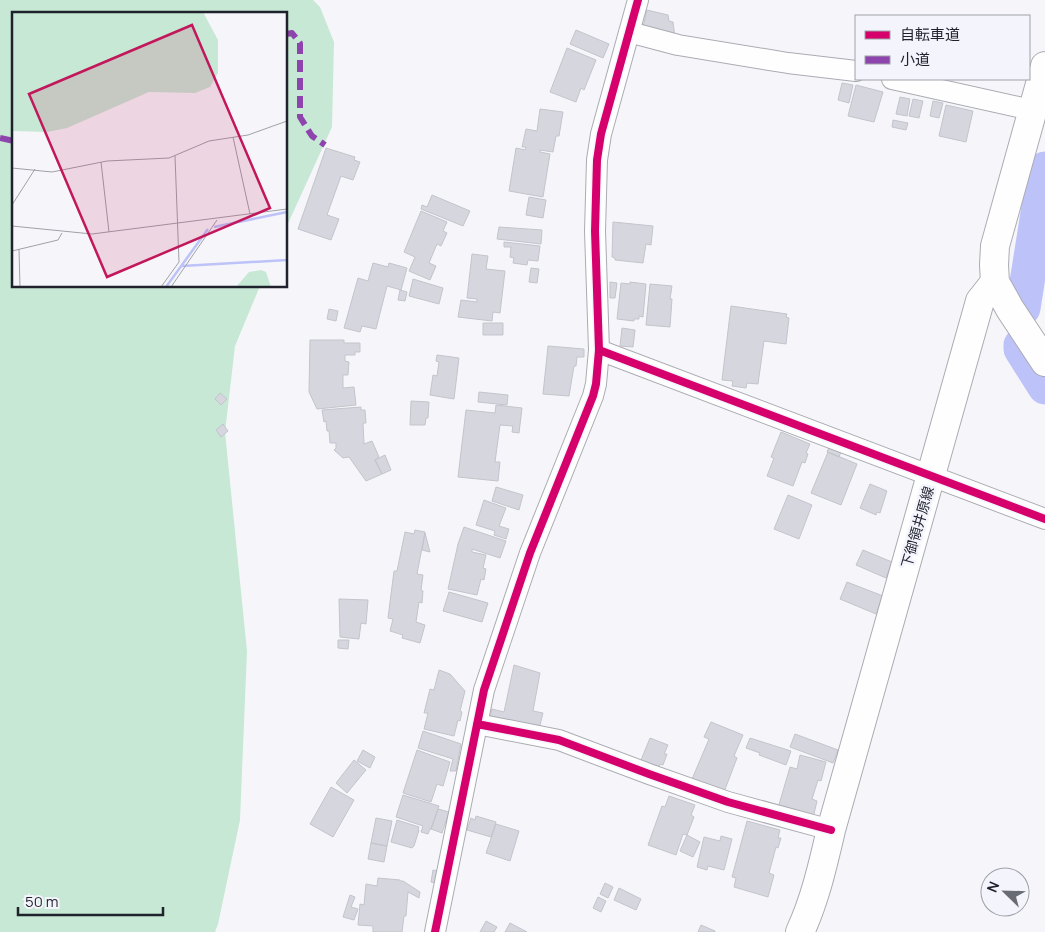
<svg xmlns="http://www.w3.org/2000/svg" width="1045" height="932" font-family="Manrope,'Noto Sans JP',sans-serif">
  <rect width="100%" height="100%" fill="#f6f6fa"/>
  <path fill="#c7e8d4" d="M 0,0 L 313,0 L 320,7 L 334,42 L 332,127 L 286,228 L 286,14 L 14,14 L 14,286 L 260,286 L 235,346 L 225,432 L 247,651 L 240,820 L 218,924 L 215,932 L 0,932 Z"/>
  <g fill="none" stroke-linecap="round" stroke-linejoin="round">
    <path stroke="#bdc2f9" stroke-width="35" d="M 1023,308 L 1045,169
      M 1021,345 L 1021,349 L 1045,387"/>
  </g>
  <path fill="#d6d6de" stroke="#c3c4cc" d="M 647,10 L 668,15 L 669,21 L 673,22 L 675,38 L 642,31 Z
    M 576,30 L 609,44 L 603,58 L 570,44 Z
    M 567,48 L 596,60 L 584,90 L 581,88 L 576,102 L 550,92 Z
    M 842,83 L 853,85 L 849,103 L 838,100 Z
    M 856,85 L 883,92 L 874,122 L 848,116 Z
    M 900,97 L 910,99 L 907,116 L 896,114 Z
    M 913,99 L 923,101 L 919,118 L 909,116 Z
    M 933,101 L 943,103 L 939,118 L 930,116 Z
    M 946,105 L 973,111 L 966,142 L 939,136 Z
    M 540,109 L 563,112 L 559,136 L 556,136 L 553,152 L 540,150 L 540,152 L 550,154 L 543,197 L 509,191 L 516,148 L 525,150 L 526,147 L 522,147 L 526,129 L 537,131 Z
    M 893,120 L 908,123 L 906,130 L 892,127 Z
    M 326,148 L 355,157 L 354,160 L 360,162 L 353,180 L 341,176 L 327,215 L 339,219 L 331,240 L 298,229 Z
    M 432,195 L 470,211 L 463,226 L 421,209 L 422,205 L 427,207 Z
    M 529,197 L 546,200 L 543,218 L 526,215 Z
    M 421,211 L 447,222 L 443,231 L 447,233 L 441,246 L 437,244 L 429,263 L 436,266 L 430,280 L 409,271 L 415,257 L 404,252 Z
    M 613,222 L 653,226 L 651,245 L 646,244 L 643,263 L 615,260 L 615,258 L 612,257 Z
    M 499,227 L 542,230 L 541,244 L 497,239 Z
    M 504,242 L 540,246 L 538,261 L 528,260 L 527,265 L 513,263 L 514,258 L 510,257 L 511,247 L 504,247 Z
    M 472,254 L 488,256 L 486,269 L 505,271 L 500,313 L 493,312 L 492,321 L 458,317 L 461,300 L 477,302 L 477,299 L 467,298 Z
    M 373,263 L 388,267 L 389,263 L 407,268 L 401,290 L 387,286 L 376,329 L 362,326 L 360,332 L 344,328 L 358,278 L 368,281 Z
    M 531,268 L 539,269 L 537,283 L 529,282 Z
    M 413,279 L 443,288 L 439,304 L 409,296 Z
    M 610,282 L 617,283 L 615,298 L 610,298 Z
    M 630,282 L 646,284 L 643,317 L 639,316 L 639,319 L 634,319 L 634,321 L 617,319 L 621,283 L 630,284 Z
    M 650,284 L 672,286 L 670,299 L 672,299 L 670,327 L 646,325 Z
    M 400,290 L 407,292 L 405,301 L 398,300 Z
    M 731,306 L 787,314 L 786,317 L 789,318 L 786,344 L 764,341 L 758,384 L 747,383 L 746,388 L 732,386 L 733,381 L 722,380 Z
    M 329,309 L 338,311 L 336,321 L 327,319 Z
    M 483,323 L 503,323 L 503,335 L 483,335 Z
    M 622,328 L 635,330 L 633,347 L 620,346 Z
    M 310,340 L 344,340 L 344,343 L 360,343 L 360,352 L 355,352 L 355,355 L 345,355 L 345,361 L 349,362 L 348,375 L 343,375 L 343,388 L 354,387 L 356,405 L 317,409 L 309,392 Z
    M 548,346 L 584,349 L 584,357 L 577,357 L 576,366 L 574,366 L 569,396 L 543,394 Z
    M 437,355 L 459,358 L 454,399 L 430,395 L 433,375 L 437,376 L 439,362 L 436,361 Z
    M 479,392 L 508,395 L 507,405 L 478,402 Z
    M 220,393 L 227,399 L 221,405 L 215,399 Z
    M 411,401 L 429,402 L 428,418 L 426,418 L 425,425 L 410,425 Z
    M 496,405 L 522,408 L 519,433 L 512,432 L 513,426 L 500,425 L 495,462 L 500,462 L 498,481 L 458,477 L 466,410 L 495,413 Z
    M 361,407 L 361,410 L 365,410 L 366,423 L 363,423 L 364,444 L 372,441 L 379,457 L 375,460 L 382,474 L 366,481 L 349,457 L 343,458 L 334,450 L 336,448 L 336,443 L 330,443 L 329,431 L 327,431 L 326,421 L 324,422 L 322,410 Z
    M 223,424 L 228,431 L 221,437 L 216,430 Z
    M 781,432 L 810,444 L 806,453 L 808,454 L 805,463 L 802,462 L 793,486 L 767,476 L 774,458 L 771,457 Z
    M 831,442 L 843,447 L 839,457 L 827,452 Z
    M 828,452 L 857,464 L 841,505 L 811,493 Z
    M 385,455 L 391,470 L 382,474 L 375,460 Z
    M 870,484 L 887,491 L 880,513 L 877,512 L 876,515 L 860,508 Z
    M 496,487 L 523,495 L 519,510 L 492,501 Z
    M 788,495 L 812,505 L 799,539 L 774,529 Z
    M 484,500 L 506,508 L 499,526 L 509,529 L 506,539 L 494,535 L 495,531 L 476,525 Z
    M 464,527 L 506,541 L 500,558 L 472,549 L 472,552 L 486,555 L 483,568 L 486,569 L 484,580 L 481,579 L 477,595 L 448,589 L 458,544 Z
    M 415,530 L 425,532 L 417,574 L 423,575 L 421,590 L 423,591 L 422,603 L 419,602 L 416,622 L 425,625 L 420,643 L 402,638 L 403,635 L 390,631 L 393,619 L 388,618 L 394,571 L 397,571 L 405,532 L 414,534 Z
    M 425,533 L 430,552 L 422,550 Z
    M 863,550 L 892,562 L 886,578 L 856,565 Z
    M 847,582 L 883,596 L 876,614 L 840,599 Z
    M 449,592 L 488,603 L 482,622 L 443,611 Z
    M 339,599 L 368,600 L 366,624 L 361,623 L 359,639 L 340,637 Z
    M 338,640 L 349,640 L 348,649 L 338,648 Z
    M 514,665 L 540,673 L 533,711 L 543,713 L 538,733 L 489,723 L 492,709 L 504,712 Z
    M 439,670 L 450,674 L 465,691 L 460,711 L 462,712 L 460,721 L 458,720 L 454,736 L 424,729 L 428,713 L 424,713 L 430,689 L 434,690 Z
    M 711,722 L 743,735 L 734,756 L 737,758 L 724,792 L 692,779 L 709,739 L 704,737 Z
    M 423,731 L 461,744 L 456,771 L 450,771 L 453,759 L 418,748 Z
    M 795,734 L 838,750 L 833,763 L 790,747 Z
    M 650,738 L 668,745 L 664,754 L 667,754 L 663,765 L 660,764 L 657,772 L 639,765 Z
    M 750,738 L 791,751 L 786,765 L 759,755 L 760,753 L 746,748 Z
    M 363,750 L 375,757 L 370,768 L 357,761 Z
    M 417,750 L 450,762 L 443,786 L 437,784 L 431,802 L 403,793 Z
    M 800,755 L 826,762 L 821,781 L 818,780 L 812,799 L 817,801 L 813,818 L 778,808 L 790,767 L 797,769 Z
    M 354,760 L 366,770 L 347,793 L 336,783 Z
    M 331,787 L 354,800 L 333,837 L 310,824 Z
    M 403,795 L 439,806 L 431,829 L 430,829 L 428,834 L 421,832 L 423,826 L 396,817 Z
    M 669,796 L 695,805 L 691,815 L 694,817 L 687,835 L 683,834 L 676,855 L 648,845 L 662,806 L 665,807 Z
    M 438,809 L 449,812 L 442,833 L 431,829 Z
    M 476,816 L 496,822 L 491,837 L 467,830 L 471,818 L 475,820 Z
    M 376,818 L 392,821 L 387,846 L 371,843 Z
    M 397,820 L 419,827 L 418,830 L 419,830 L 414,846 L 412,848 L 391,842 Z
    M 747,821 L 780,830 L 778,838 L 781,838 L 778,848 L 776,847 L 769,873 L 774,875 L 768,897 L 734,887 L 736,878 L 732,877 Z
    M 496,824 L 519,831 L 510,861 L 486,853 Z
    M 687,835 L 700,842 L 693,857 L 680,851 Z
    M 721,836 L 732,839 L 724,870 L 708,866 L 707,870 L 697,867 L 704,837 L 720,841 Z
    M 371,843 L 387,846 L 384,862 L 368,859 Z
    M 433,870 L 438,871 L 435,883 L 431,882 Z
    M 378,878 L 400,880 L 400,881 L 403,881 L 420,892 L 419,898 L 408,892 L 406,916 L 404,916 L 402,932 L 373,932 L 373,926 L 358,925 L 360,904 L 364,905 L 366,884 L 377,886 Z
    M 605,883 L 613,887 L 608,898 L 600,894 Z
    M 619,888 L 641,899 L 636,910 L 614,900 Z
    M 350,895 L 355,897 L 351,907 L 358,909 L 354,920 L 343,917 Z
    M 598,897 L 606,901 L 601,912 L 593,908 Z
    M 486,921 L 497,927 L 494,932 L 480,932 Z
    M 510,923 L 527,932 L 505,932 Z
    M 701,925 L 715,931 L 715,932 L 698,932 Z"/>
  <g fill="none" stroke-linecap="round" stroke-linejoin="round">
    <g stroke="#abacb3" stroke-width="22">
      <path id="street" d="M 629,32 L 678,45 L 788,63 L 856,71
        M 892,79 L 1032,110
        M 599,350 L 1045,519
        M 477,724 L 559,740 L 649,774 L 728,802 L 831,830
        M 435,932 L 484,690 L 530,553 L 593,396 L 596,384 L 599,350 L 595,231 L 597,160 L 601,134 L 638,0"/>
    </g>
    <g stroke="#abacb3" stroke-width="30">
      <path id="secondary" d="M 1045,66 L 995,246 L 994,265 L 995,282 L 1010,309 L 1045,362
        M 800,932 C 815,900 823,864 831,830 L 980,301 L 995,282"/>
    </g>
    <use href="#street" stroke="#fefefe" stroke-width="20"/>
    <use href="#secondary" stroke="#fefefe" stroke-width="28"/>
    <path stroke="#8e44ad" stroke-width="6" stroke-dasharray="12 6" stroke-linecap="butt" d="M 286,34 L 292,33 L 300,43 L 300,117 L 312,136 L 325,145
      M 0,138 L 14,141"/>
    <g stroke="#f4f5fc" stroke-width="11">
      <path id="cycleway" d="M 599,350 L 1045,519
        M 477,724 L 559,740 L 649,774 L 728,802 L 831,830
        M 435,932 L 484,690 L 530,553 L 593,396 L 596,384 L 599,350 L 595,231 L 597,160 L 601,134 L 638,0"/>
    </g>
    <use href="#cycleway" stroke="#d6006c" stroke-width="8"/>
  </g>
  <g text-anchor="middle" dominant-baseline="central" stroke-width="5" stroke-linejoin="round" paint-order="stroke">
    <g font-size="14" fill="#1f212d" stroke="#f4f5fc">
      <text transform="translate(917 527) rotate(-74)">下御領井原線</text>
    </g>
  </g>
  <g transform="translate(12 12)">
    <rect width="275" height="275" fill="#f6f6fa"/>
    <path d="M 0,0 L 191,0 L 206,28 L 206,61 L 198,75 L 183,81 L 137,80 L 55,116 L 35,120 L 0,119 ZM 249,258 L 254,260 L 259,275 L 224,275 L 237,260 Z" fill="#c7e8d4"/>
    <path fill="none" stroke="#bdc2f9" stroke-width="2.5" d="M 202,215 L 275,200M 170,254 L 275,248M 154,275 L 196,217"/>
    <path fill="none" stroke="#a0a1a8" stroke-width="1" d="M 221,125 L 238,202M 89,150 L 97,220M 0,156 L 40,160 L 95,149 L 157,146 L 197,129 L 236,123 L 275,109M 0,193 L 23,157M 0,214 L 80,222 L 275,197M 7,237 L 8,275M 0,239 L 46,228 L 50,221M 149,275 L 167,250 L 163,144M 159,275 L 205,208"/>
    <path fill="#c2185b" fill-opacity="0.15" stroke="#c2185b" stroke-width="2.5" d="M 180,13 L 258,196 L 95,265 L 17,82 Z"/>
    <rect width="275" height="275" fill="none" stroke="#1f212d" stroke-width="2.5"/>
  </g>
  <rect x="855" y="15" width="175" height="65" fill="#f4f5fc" stroke="#9fa0a9"/>
  <rect x="865" y="31" width="25" height="8" fill="#d6006c" stroke="#9fa0a9"/>
  <text x="900" y="40" font-size="15" fill="#1f212d">自転車道</text>
  <rect x="865" y="56" width="25" height="8" fill="#8e44ad" stroke="#9fa0a9"/>
  <text x="900" y="65" font-size="15" fill="#1f212d">小道</text>
  <g transform="translate(1005 892) rotate(293)"><circle r="24" fill="#f4f5fc" stroke="#9fa0a9"/>
  <path d="M0-4L9 19L0 12L-9 19Z" fill="#6a6c75"/>
  <text y="-8" font-size="14" font-weight="bold" text-anchor="middle" fill="#1f212d">N</text>
  </g>
  <path d="M18 907v8h145v-8" fill="none" stroke="#1f212d" stroke-width="2.5"/>
  <text x="25" y="907" font-size="15" fill="#1f212d" stroke="#f4f5fc" stroke-width="4" paint-order="stroke">50 m</text>
</svg>
